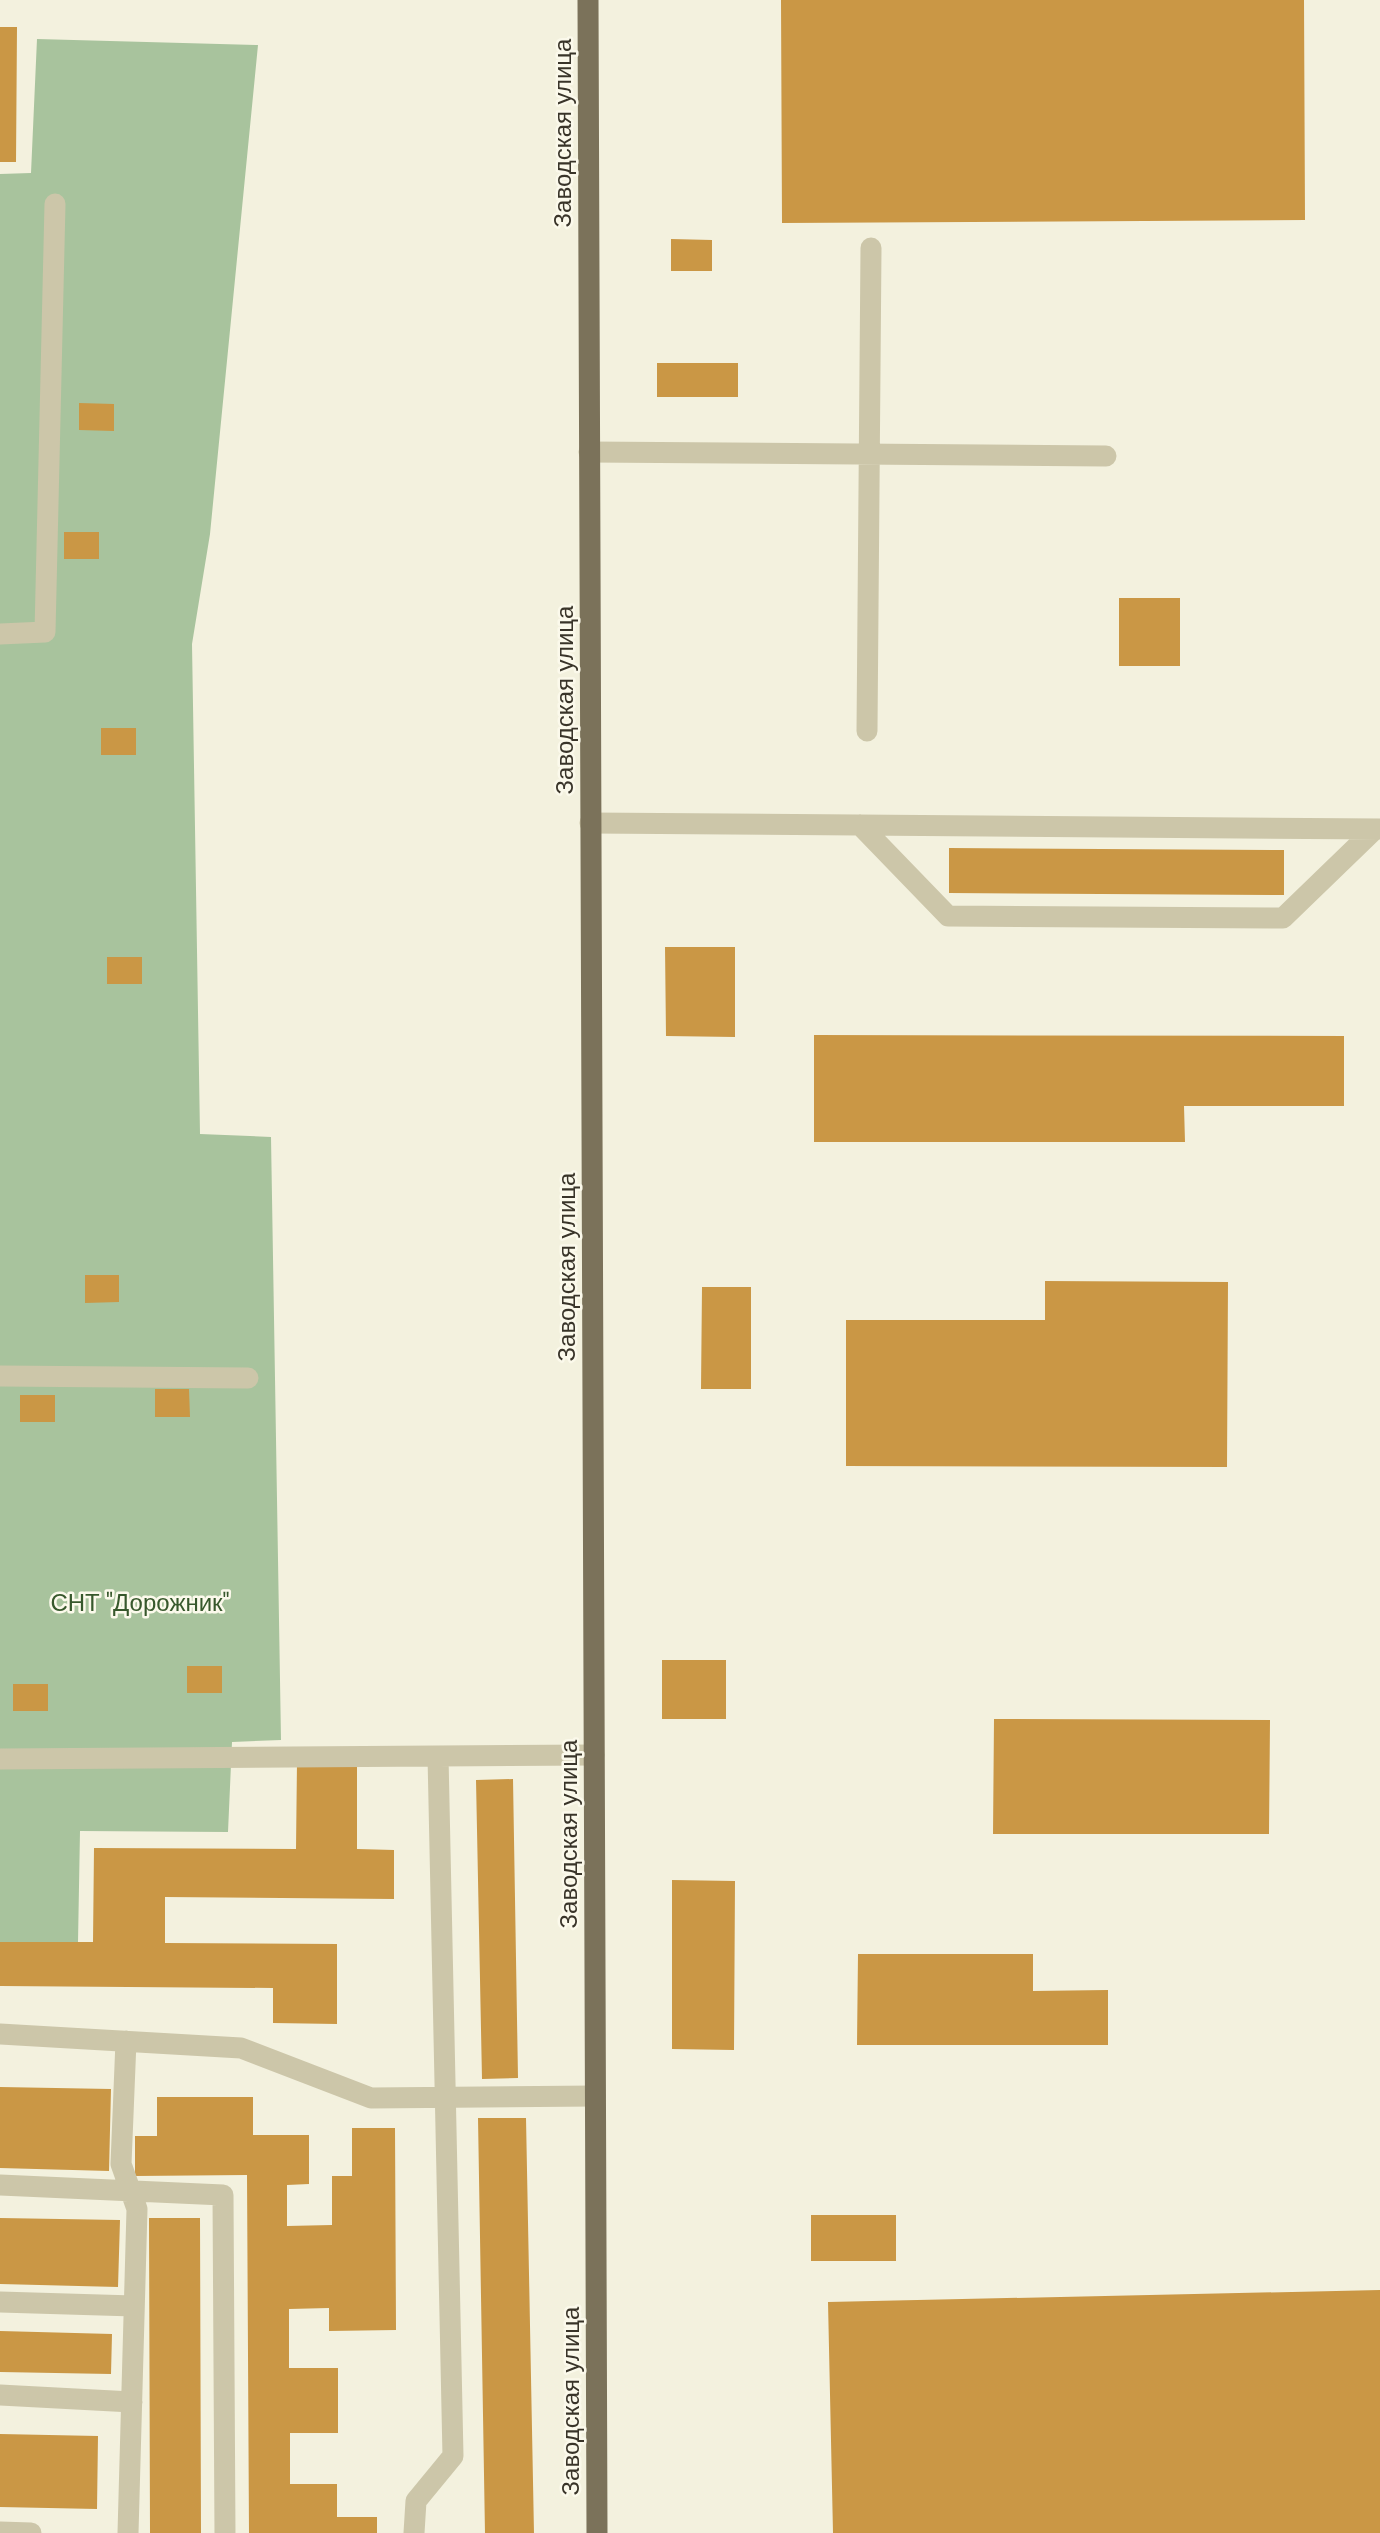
<svg xmlns="http://www.w3.org/2000/svg" width="1380" height="2533" font-family="'DM Sans',sans-serif">
  <rect width="100%" height="100%" fill="#f3f1de"/>
  <path fill="#a8c39d" d="M 37,39 L 258,45 L 210,534 L 192,644 L 200,1134 L 271,1137 L 281,1740 L 232,1742 L 228,1832 L 80,1831 L 78,1942 L 0,1942 L 0,174 L 31,173 Z"/>
  <path fill="#ca9745" d="M 781,0 L 1304,0 L 1305,220 L 782,223 Z
    M 0,27 L 17,27 L 16,162 L 0,162 Z
    M 671,239 L 712,240 L 712,271 L 671,271 Z
    M 657,363 L 738,363 L 738,397 L 657,397 Z
    M 79,403 L 114,404 L 114,431 L 79,430 Z
    M 64,532 L 99,532 L 99,559 L 64,559 Z
    M 1119,598 L 1180,598 L 1180,666 L 1119,666 Z
    M 101,728 L 136,728 L 136,755 L 101,755 Z
    M 949,848 L 1284,850 L 1284,895 L 949,893 Z
    M 665,947 L 735,947 L 735,1037 L 666,1036 Z
    M 107,957 L 142,957 L 142,984 L 107,984 Z
    M 814,1035 L 1344,1036 L 1344,1106 L 1184,1106 L 1185,1142 L 814,1142 Z
    M 85,1275 L 119,1275 L 119,1302 L 85,1303 Z
    M 1045,1281 L 1228,1282 L 1227,1467 L 846,1466 L 846,1320 L 1045,1320 Z
    M 702,1287 L 751,1287 L 751,1389 L 701,1389 Z
    M 155,1389 L 189,1389 L 190,1417 L 155,1417 Z
    M 20,1395 L 55,1395 L 55,1422 L 20,1422 Z
    M 662,1660 L 726,1660 L 726,1719 L 662,1719 Z
    M 187,1666 L 222,1666 L 222,1693 L 187,1693 Z
    M 13,1684 L 48,1684 L 48,1711 L 13,1711 Z
    M 994,1719 L 1270,1720 L 1269,1834 L 993,1834 Z
    M 297,1762 L 357,1763 L 357,1849 L 394,1850 L 394,1899 L 165,1897 L 165,1943 L 337,1944 L 337,2024 L 273,2023 L 273,1988 L 0,1986 L 0,1942 L 93,1942 L 94,1848 L 296,1849 Z
    M 513,1779 L 518,2078 L 482,2079 L 476,1780 Z
    M 672,1880 L 735,1881 L 734,2050 L 672,2049 Z
    M 858,1954 L 1033,1954 L 1033,1991 L 1108,1990 L 1108,2045 L 857,2045 Z
    M 0,2087 L 111,2089 L 109,2171 L 0,2168 Z
    M 157,2097 L 253,2097 L 253,2135 L 309,2135 L 309,2184 L 287,2185 L 287,2226 L 332,2225 L 332,2176 L 352,2176 L 352,2128 L 395,2128 L 396,2330 L 329,2331 L 329,2308 L 289,2309 L 289,2368 L 338,2368 L 338,2433 L 290,2433 L 290,2484 L 337,2484 L 337,2517 L 377,2517 L 377,2533 L 249,2533 L 247,2175 L 135,2176 L 135,2136 L 157,2136 Z
    M 478,2118 L 526,2118 L 534,2533 L 485,2533 Z
    M 811,2215 L 896,2215 L 896,2261 L 811,2261 Z
    M 0,2218 L 120,2220 L 118,2287 L 0,2284 Z
    M 149,2218 L 200,2218 L 201,2533 L 150,2533 Z
    M 1380,2290 L 1380,2533 L 833,2533 L 828,2302 Z
    M 0,2331 L 112,2334 L 111,2374 L 0,2372 Z
    M 0,2434 L 98,2436 L 97,2509 L 0,2507 Z"/>
  <g fill="none" stroke-linecap="round" stroke-linejoin="round">
    <path stroke="#ccc6a9" stroke-width="21" d="M 589,452 L 1106,456
      M 0,634 L 45,632 L 55,204
      M 867,731 L 871,248
      M 590,823 L 1380,829
      M 860,825 L 948,916 L 1283,918 L 1375,829
      M 0,1376 L 248,1378
      M 0,1759 L 594,1755
      M 0,2034 L 241,2048 L 371,2098 L 595,2096
      M 126,2041 L 121,2164 L 137,2209 L 128,2533
      M 0,2185 L 223,2195 L 225,2533
      M 0,2302 L 134,2306
      M 0,2395 L 132,2402
      M 0,2532 L 31,2533
      M 414,2533 L 416,2501 L 453,2456 L 438,1756"/>
    <path stroke="#7b725a" stroke-width="21" d="M 588,0 L 597,2533"/>
  </g>
  <g text-anchor="middle" dominant-baseline="central" stroke-width="5" stroke-linejoin="round" paint-order="stroke">
    <g font-size="24" fill="#393429" stroke="#fbf9eb">
      <text transform="translate(562 133) rotate(-90)">Заводская улица</text>
      <text transform="translate(564 700) rotate(-90)">Заводская улица</text>
      <text transform="translate(566 1267) rotate(-90)">Заводская улица</text>
      <text transform="translate(568 1834) rotate(-90)">Заводская улица</text>
      <text transform="translate(570 2401) rotate(-90)">Заводская улица</text>
    </g>
    <g font-size="24" fill="#37582c" stroke="#fbf9eb">
      <text x="140" y="1602">СНТ "Дорожник"</text>
    </g>
  </g>
</svg>
